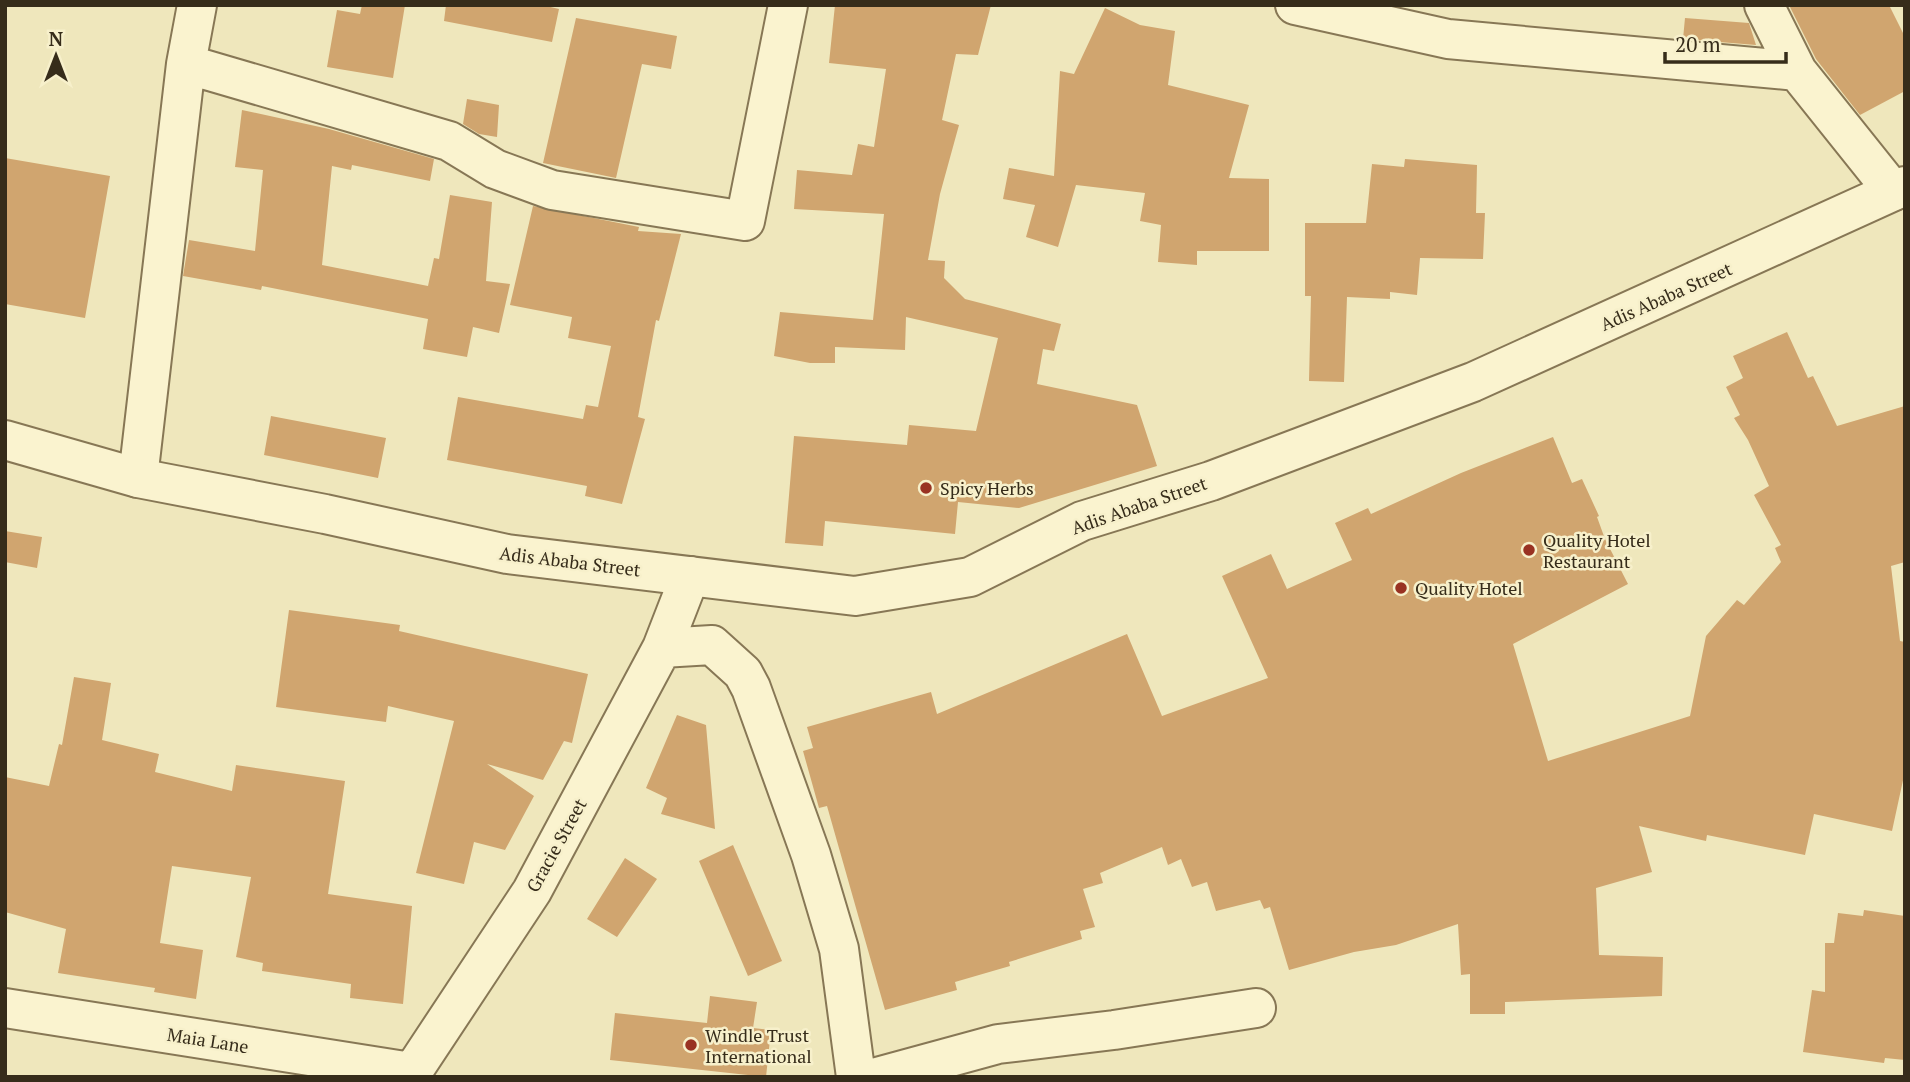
<svg xmlns="http://www.w3.org/2000/svg" width="1910" height="1082" font-family="'PT Serif',serif">
  <rect width="100%" height="100%" fill="#efe7bc"/>
  <path fill="#d0a56f" d="M 362,5 L 405,5 L 393,78 L 327,67 L 337,10 L 360,14 Z
    M 446,5 L 542,5 L 559,9 L 552,42 L 444,21 Z
    M 835,5 L 991,5 L 978,55 L 956,54 L 942,120 L 959,125 L 940,194 L 928,260 L 945,261 L 944,278 L 965,299 L 1061,324 L 1054,351 L 1043,349 L 1037,384 L 1137,405 L 1157,466 L 1019,508 L 958,502 L 955,534 L 825,521 L 823,546 L 785,543 L 794,436 L 907,445 L 909,425 L 976,431 L 998,338 L 906,317 L 905,350 L 835,347 L 835,363 L 810,363 L 774,356 L 780,312 L 873,320 L 884,214 L 794,209 L 797,170 L 852,175 L 858,144 L 874,147 L 886,69 L 829,63 Z
    M 1789,5 L 1889,5 L 1905,37 L 1905,91 L 1860,115 L 1816,59 Z
    M 1105,8 L 1140,25 L 1175,31 L 1168,85 L 1249,105 L 1229,178 L 1269,179 L 1269,251 L 1197,251 L 1197,265 L 1158,262 L 1161,225 L 1140,221 L 1145,193 L 1076,185 L 1058,247 L 1026,237 L 1035,205 L 1003,199 L 1009,168 L 1054,176 L 1060,71 L 1074,74 Z
    M 576,18 L 677,36 L 671,69 L 642,64 L 616,178 L 543,163 Z
    M 1685,18 L 1749,23 L 1756,45 L 1683,39 Z
    M 467,99 L 499,105 L 497,137 L 479,134 L 463,124 Z
    M 242,110 L 329,129 L 434,159 L 430,181 L 352,165 L 351,170 L 332,166 L 322,265 L 428,286 L 434,258 L 439,259 L 450,195 L 492,202 L 486,281 L 510,284 L 499,333 L 473,327 L 467,357 L 423,349 L 428,319 L 262,286 L 261,290 L 183,276 L 189,240 L 255,251 L 263,170 L 235,167 Z
    M 5,158 L 110,176 L 85,318 L 5,304 Z
    M 1405,159 L 1477,165 L 1476,213 L 1485,213 L 1483,259 L 1420,258 L 1417,295 L 1390,292 L 1390,299 L 1347,297 L 1344,382 L 1309,381 L 1311,296 L 1305,296 L 1305,223 L 1366,223 L 1372,164 L 1404,167 Z
    M 533,206 L 639,227 L 638,231 L 681,234 L 659,321 L 656,320 L 638,417 L 645,419 L 622,504 L 585,496 L 587,486 L 447,460 L 458,397 L 583,419 L 586,405 L 598,407 L 611,346 L 568,338 L 572,317 L 510,305 Z
    M 1787,332 L 1808,378 L 1813,376 L 1837,426 L 1905,406 L 1905,562 L 1891,566 L 1900,641 L 1905,642 L 1905,771 L 1892,831 L 1814,814 L 1805,855 L 1707,835 L 1706,841 L 1639,826 L 1652,872 L 1596,888 L 1599,955 L 1663,957 L 1662,996 L 1505,1002 L 1505,1014 L 1470,1014 L 1470,974 L 1461,975 L 1458,924 L 1396,945 L 1354,952 L 1289,970 L 1270,907 L 1264,909 L 1260,900 L 1216,911 L 1207,882 L 1192,887 L 1181,859 L 1168,865 L 1162,847 L 1100,873 L 1103,883 L 1083,889 L 1095,927 L 1080,931 L 1082,939 L 1009,962 L 1010,966 L 955,982 L 957,990 L 885,1010 L 827,806 L 819,808 L 803,751 L 813,748 L 807,727 L 931,692 L 937,714 L 1127,634 L 1162,716 L 1268,678 L 1222,576 L 1271,554 L 1287,589 L 1352,560 L 1335,523 L 1368,508 L 1371,514 L 1461,473 L 1553,437 L 1572,483 L 1582,479 L 1599,516 L 1597,517 L 1605,539 L 1628,584 L 1513,644 L 1548,761 L 1690,716 L 1706,636 L 1737,600 L 1744,605 L 1781,562 L 1775,548 L 1781,545 L 1754,495 L 1769,486 L 1748,440 L 1734,418 L 1740,415 L 1726,387 L 1743,378 L 1733,356 Z
    M 271,416 L 386,438 L 378,478 L 264,455 Z
    M 5,531 L 42,537 L 37,568 L 5,562 Z
    M 289,610 L 400,625 L 399,631 L 588,674 L 572,743 L 564,741 L 543,780 L 487,764 L 534,796 L 505,850 L 474,842 L 464,884 L 416,873 L 454,721 L 388,706 L 386,722 L 276,707 Z
    M 74,677 L 111,683 L 102,740 L 159,754 L 155,772 L 232,791 L 236,765 L 345,781 L 328,894 L 412,906 L 403,1004 L 350,998 L 351,984 L 262,971 L 263,963 L 236,957 L 251,877 L 172,866 L 160,943 L 203,950 L 196,999 L 154,992 L 155,988 L 58,973 L 66,929 L 5,912 L 5,777 L 49,786 L 59,744 L 62,745 Z
    M 677,715 L 706,725 L 715,829 L 661,814 L 667,798 L 646,788 Z
    M 733,845 L 782,961 L 748,976 L 699,861 Z
    M 625,858 L 657,879 L 617,937 L 587,919 Z
    M 1864,910 L 1905,916 L 1905,1060 L 1885,1058 L 1884,1063 L 1803,1052 L 1812,990 L 1825,992 L 1825,943 L 1834,943 L 1838,913 L 1863,916 Z
    M 710,996 L 757,1002 L 753,1028 L 771,1030 L 766,1077 L 610,1060 L 615,1013 L 707,1023 Z"/>
  <g fill="none" stroke-linecap="round" stroke-linejoin="round">
    <g stroke="#877755" stroke-width="42">
      <path id="minor" d="M 1295,5 L 1448,39 L 1797,71
        M 1764,5 L 1797,71 L 1893,191
        M 186,64 L 449,141 L 495,169 L 552,190 L 745,221 L 788,5
        M 138,478 L 186,64 L 197,5
        M 662,648 L 690,576
        M 5,1008 L 411,1072
        M 409,1077 L 532,891 L 662,648 L 712,645 L 743,673 L 751,688 L 811,855 L 839,949 L 856,1077
        M 877,1077 L 998,1044 L 1114,1030 L 1256,1008"/>
    </g>
    <g stroke="#877755" stroke-width="42">
      <path id="tertiary" d="M 5,440 L 138,478 L 325,514 L 507,554 L 855,596 L 970,577 L 1082,521 L 1211,481 L 1473,382 L 1905,186"/>
    </g>
    <use href="#minor" stroke="#faf3cf" stroke-width="38"/>
    <use href="#tertiary" stroke="#faf3cf" stroke-width="38"/>
  </g>
  <g fill="#993222" stroke="#f7f0cb" stroke-width="2.5">
    <circle cx="926" cy="488" r="7"/>
    <circle cx="1529" cy="550" r="7"/>
    <circle cx="1401" cy="588" r="7"/>
    <circle cx="691" cy="1045" r="7"/>
  </g>
  <g text-anchor="middle" dominant-baseline="central" stroke-width="5" stroke-linejoin="round" paint-order="stroke">
    <g font-size="18" fill="#362c1a" stroke="#f7f0cb">
      <text transform="translate(1666 296) rotate(-24)">Adis Ababa Street</text>
      <text transform="translate(1139 505) rotate(-19)">Adis Ababa Street</text>
      <text transform="translate(570 561) rotate(7)">Adis Ababa Street</text>
      <text transform="translate(556 845) rotate(-61)">Gracie Street</text>
      <text transform="translate(208 1040) rotate(9)">Maia Lane</text>
    </g>
    <g font-size="18" fill="#362c1a" stroke="#f7f0cb" text-anchor="start">
      <text x="940" y="488">Spicy Herbs</text>
      <text x="1543" y="540">Quality Hotel<tspan x="1543" dy="21">Restaurant</tspan></text>
      <text x="1415" y="588">Quality Hotel</text>
      <text x="705" y="1035">Windle Trust<tspan x="705" dy="21">International</tspan></text>
    </g>
  </g>
  <rect width="1910" height="1082" fill="none" stroke="#362c1a" stroke-width="14"/>
  <g transform="translate(56 56)" stroke="#f7f0cb" stroke-width="5" paint-order="stroke">
  <path d="M0-5L12 26L0 18L-12 26Z" fill="#362c1a"/>
  <text y="-10" font-size="19" font-weight="bold" text-anchor="middle" fill="#362c1a">N</text>
  </g>
  <path d="M1665 52v10h121v-10" fill="none" stroke="#362c1a" stroke-width="3.5"/>
  <text x="1675" y="52" font-size="21" fill="#362c1a" stroke="#f7f0cb" stroke-width="5" paint-order="stroke">20 m</text>
</svg>
